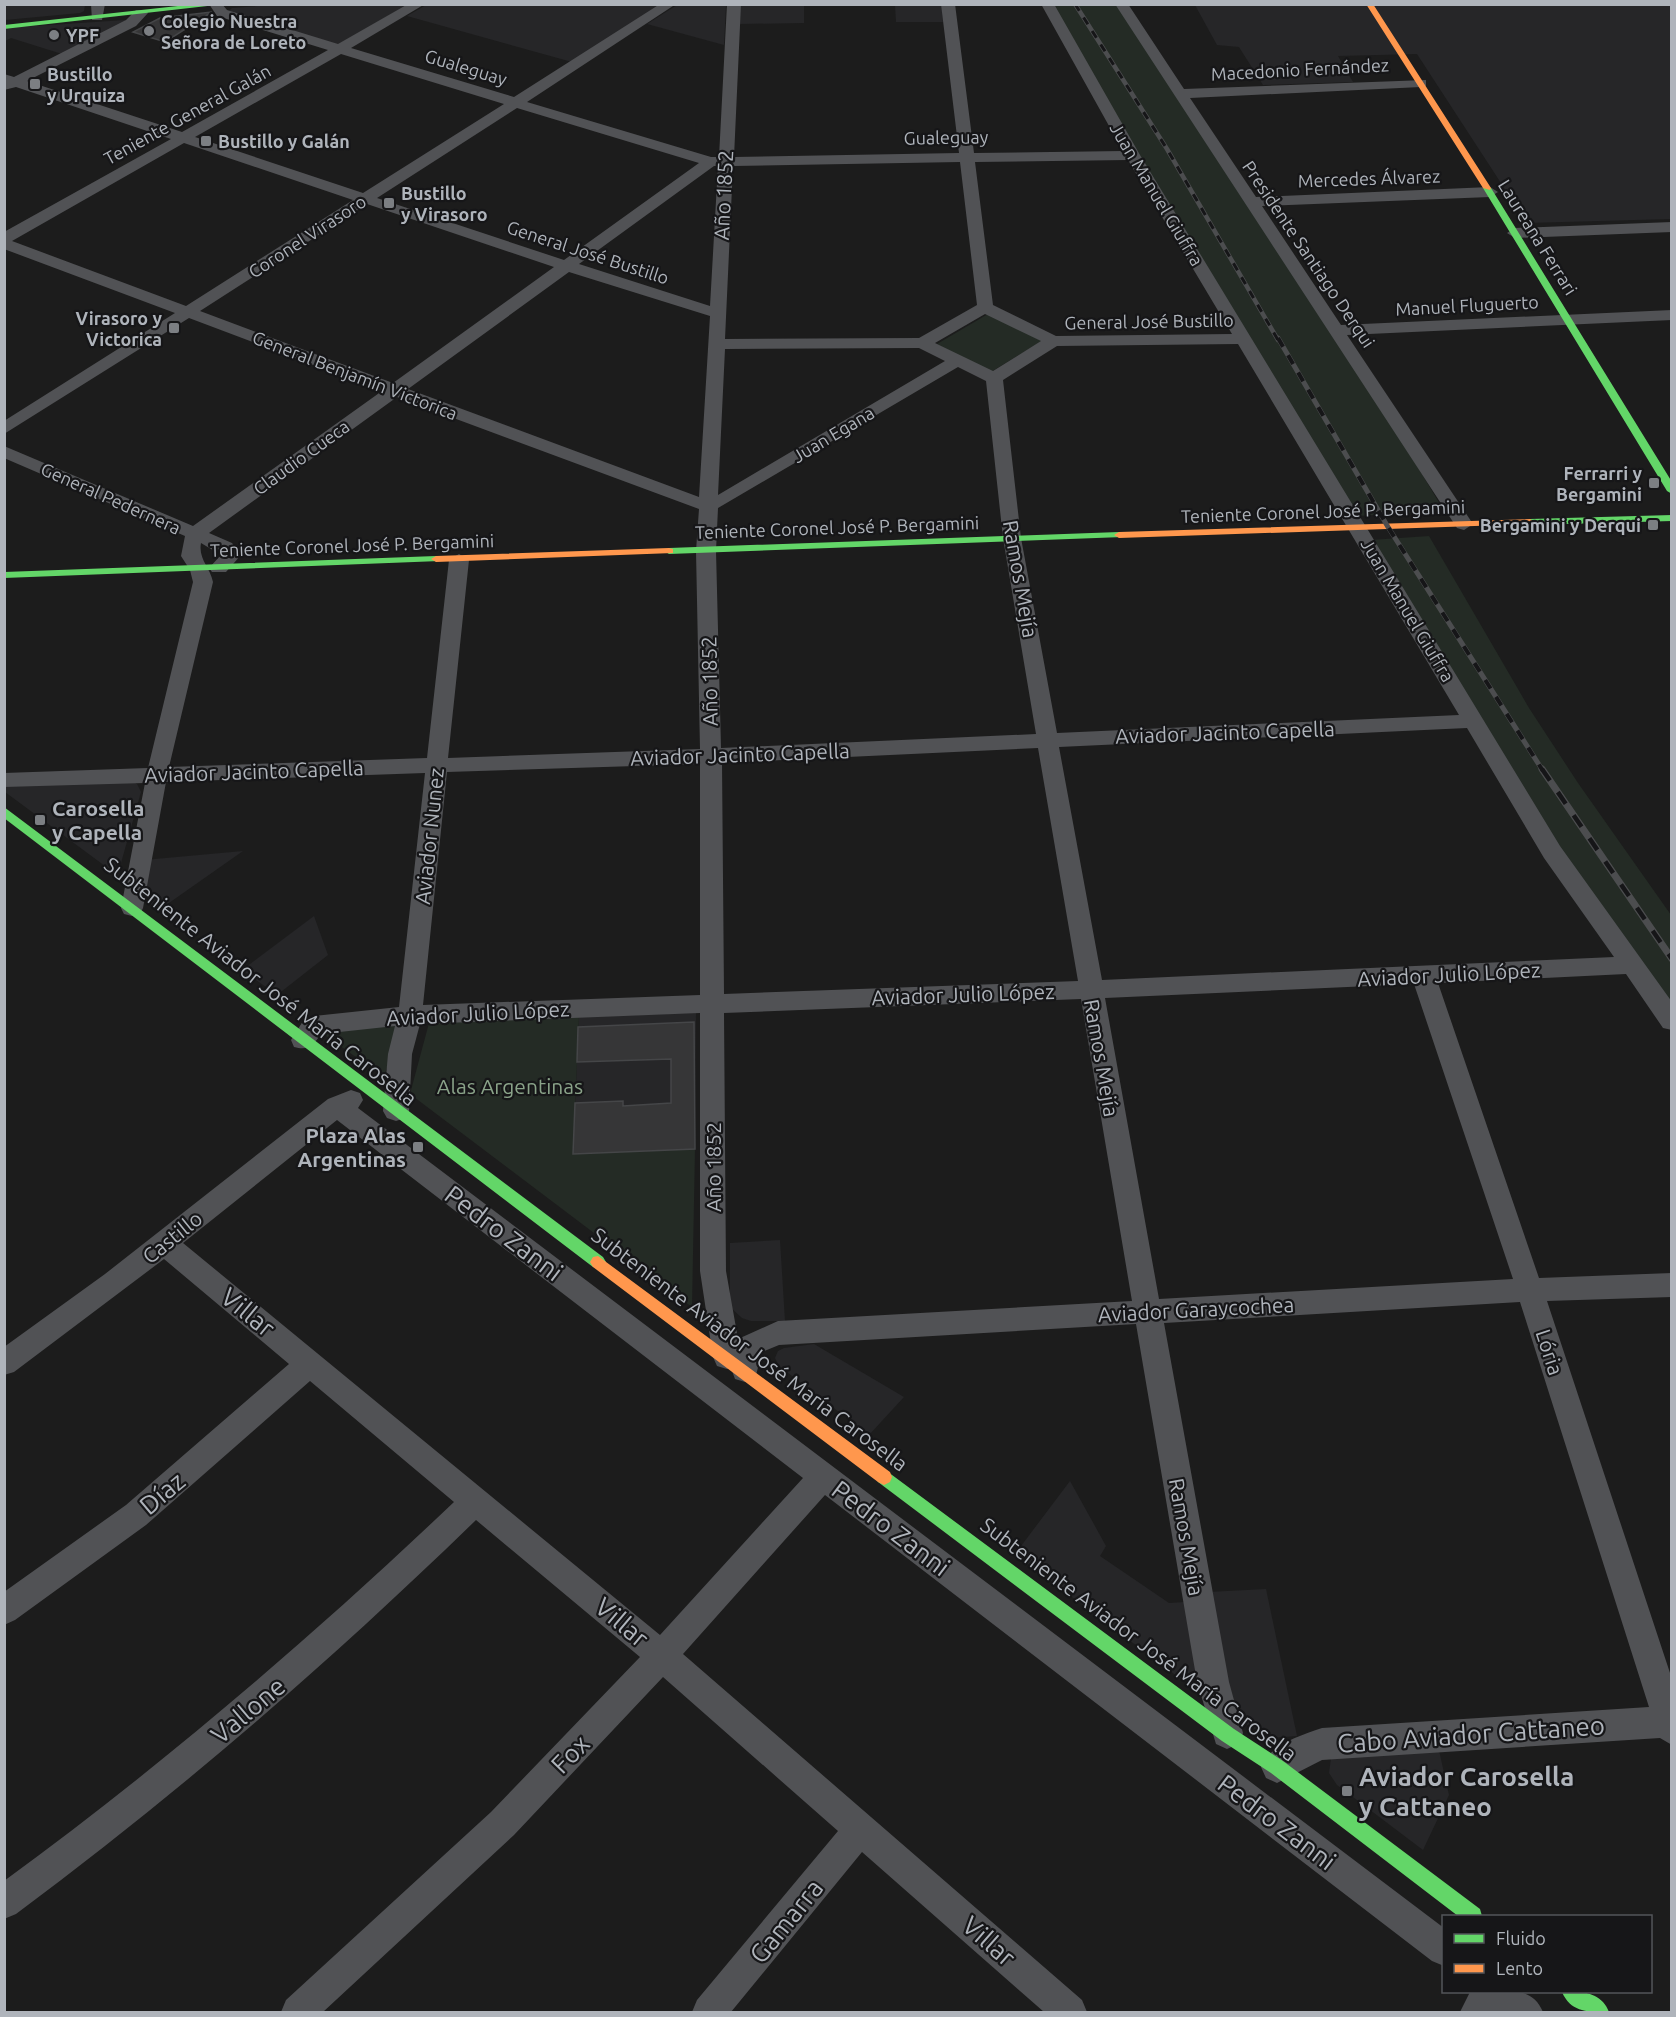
<svg xmlns="http://www.w3.org/2000/svg" width="1676" height="2017" font-family="Ubuntu,sans-serif">
  <rect width="100%" height="100%" fill="#1c1c1c"/>
  <path fill="#262628" d="M 408,4 L 340,45 L 228,12 L 232,8 L 272,5 Z
    M 428,4 L 663,5 L 572,62 L 407,16 Z
    M 5,5 L 85,5 L 84,11 L 80,13 L 5,20 Z
    M 677,5 L 726,5 L 724,45 L 647,24 Z
    M 740,5 L 804,5 L 804,23 L 739,24 Z
    M 895,5 L 942,5 L 943,22 L 896,22 Z
    M 1195,5 L 1671,5 L 1671,219 L 1527,223 L 1417,54 L 1338,56 L 1353,82 L 1263,85 L 1239,47 L 1217,45 Z
    M 125,20 L 125,22 L 62,54 L 11,38 L 5,41 L 5,28 Z
    M 131,780 L 137,784 L 141,792 L 121,863 L 109,869 L 5,792 L 6,786 Z
    M 243,851 L 159,910 L 142,898 L 144,860 Z
    M 314,916 L 328,955 L 277,995 L 242,970 Z
    M 696,1013 L 695,1149 L 573,1154 L 579,1017 Z
    M 780,1240 L 785,1321 L 751,1321 L 742,1318 L 730,1307 L 730,1243 Z
    M 814,1344 L 904,1397 L 869,1435 L 779,1366 L 775,1358 L 778,1351 L 784,1348 Z
    M 1070,1481 L 1106,1546 L 1100,1556 L 1169,1603 L 1185,1602 L 1198,1671 L 1193,1680 L 1182,1680 L 1015,1554 Z
    M 1266,1589 L 1297,1736 L 1270,1738 L 1236,1718 L 1208,1592 Z
    M 1438,1746 L 1449,1795 L 1423,1850 L 1337,1785 L 1329,1773 L 1331,1758 Z"/>
  <path fill="#242b25" d="M 1047,5 L 1121,5 L 1336,330 L 1444,511 L 1357,516 Z
    M 988,314 L 1042,341 L 991,372 L 937,344 Z
    M 1429,536 L 1529,708 L 1578,783 L 1671,915 L 1671,1021 L 1631,965 L 1371,540 Z
    M 579,1017 L 573,1154 L 695,1149 L 692,1307 L 410,1094 L 429,1023 Z
    M 400,1024 L 384,1077 L 322,1033 Z"/>
  <path fill="#363637" stroke="#454648" stroke-width="1.5" d="M 212,12 L 165,42 L 133,32 L 160,18 Z
    M 694,1022 L 695,1149 L 573,1154 L 575,1103 L 623,1101 L 623,1106 L 671,1103 L 671,1059 L 577,1062 L 578,1027 Z"/>
  <g fill="none" stroke-linecap="round" stroke-linejoin="round">
    <path fill="#515255" fill-rule="evenodd" d="M 91,4 L 105,4 L 102,20 L 92,20 Z
      M 209,4 L 222,4 L 227,10 L 338,44 L 408,4 L 425,4 L 351,48 L 514,97 L 660,4 L 676,4 L 527,102 L 711,157 L 719,157 L 727,4 L 741,4 L 734,157 L 959,153 L 941,4 L 955,4 L 974,153 L 1123,151 L 1041,4 L 1054,4 L 1140,155 L 1560,846 L 1672,1002 L 1672,1030 L 1663,1028 L 1626,974 L 1438,983 L 1539,1278 L 1672,1273 L 1672,1297 L 1547,1301 L 1672,1679 L 1672,1745 L 1660,1738 L 1322,1760 L 1277,1783 L 1266,1778 L 1261,1767 C 1271,1744 1299,1736 1322,1728 L 1649,1707 L 1520,1302 L 1164,1323 L 1229,1682 L 1243,1733 L 1238,1744 L 1227,1749 L 1216,1744 L 1197,1682 L 1136,1324 L 779,1345 L 762,1352 L 755,1379 L 745,1382 L 735,1379 L 731,1368 L 727,1369 L 717,1366 L 713,1357 L 700,1271 L 700,1013 L 420,1024 L 412,1054 L 409,1111 L 405,1118 L 396,1121 L 387,1118 L 383,1111 L 388,1054 L 395,1026 L 321,1034 C 313,1045 309,1051 294,1047 L 291,1040 L 305,1018 L 314,1016 L 399,1007 L 425,773 L 166,782 L 143,908 L 140,914 L 132,916 L 124,914 L 121,908 L 145,783 L 4,787 L 4,773 L 148,768 L 193,582 L 190,570 L 181,556 L 185,536 L 4,458 L 4,446 L 193,526 L 382,391 L 189,318 L 4,434 L 4,421 L 175,313 L 4,249 L 4,232 L 171,139 L 16,87 L 4,90 L 4,74 L 14,77 L 126,20 L 136,10 L 146,10 L 148,13 L 136,26 L 27,81 L 182,132 L 328,50 L 217,16 ZM 341,54 L 504,104 L 363,193 L 195,137 ZM 517,108 L 699,163 L 564,260 L 377,198 ZM 184,143 L 353,200 L 186,306 L 12,241 ZM 1128,160 L 1232,334 L 1056,336 L 993,305 L 975,162 ZM 960,162 L 977,305 L 919,338 L 725,339 L 733,166 ZM 714,166 L 718,166 L 710,306 L 579,264 ZM 367,204 L 554,267 L 393,383 L 200,311 ZM 569,272 L 710,316 L 699,497 L 408,389 ZM 985,314 L 1041,341 L 993,371 L 935,343 ZM 1238,344 L 1459,715 L 1057,733 L 1021,538 L 1003,380 L 1057,346 ZM 919,348 L 945,361 L 718,495 L 725,349 ZM 958,367 L 986,381 L 1003,538 L 1036,734 L 721,748 L 716,551 L 718,508 ZM 397,397 L 699,509 L 696,551 L 700,749 L 448,758 L 469,560 L 459,554 L 449,560 L 427,758 L 169,767 L 213,582 C 210,567 198,559 201,543 L 221,555 L 209,568 L 212,572 L 226,572 L 241,555 L 232,543 L 209,533 ZM 1467,728 L 1544,858 L 1614,957 L 1102,980 L 1059,747 ZM 1038,748 L 1078,981 L 724,994 L 722,763 ZM 700,764 L 700,995 L 423,1005 L 447,772 ZM 1414,984 L 1513,1279 L 1159,1299 L 1105,998 ZM 1081,999 L 1132,1301 L 778,1321 L 738,1339 L 726,1271 L 724,1013 Z
      M 1115,4 L 1128,4 L 1184,89 L 1426,80 L 1426,86 L 1421,87 L 1190,98 L 1256,197 L 1490,187 L 1498,192 L 1490,197 L 1262,206 L 1341,325 L 1672,310 L 1672,320 L 1347,335 L 1473,524 L 1464,530 L 1457,528 Z
      M 1672,222 L 1672,232 L 1515,238 L 1507,233 L 1515,228 Z
      M 351,1090 L 360,1093 L 363,1100 L 358,1108 L 1444,1928 L 1444,1966 L 1432,1961 L 825,1495 L 683,1654 L 1082,2000 L 1087,2012 L 1044,2012 L 862,1852 L 731,2012 L 692,2012 L 697,2000 L 838,1831 L 663,1677 L 514,1835 L 323,2012 L 281,2012 L 286,2000 L 491,1812 L 640,1657 L 476,1520 C 331,1661 179,1793 16,1914 L 4,1919 L 4,1881 C 163,1765 312,1637 454,1502 L 310,1381 L 146,1525 L 15,1620 L 4,1625 L 4,1592 L 126,1505 L 289,1364 L 164,1259 L 14,1372 L 4,1375 L 4,1347 L 105,1274 L 328,1099 ZM 337,1120 L 803,1478 L 660,1635 L 183,1243 Z
      M 1470,1992 C 1498,1992 1531,1982 1543,2012 L 1460,2012 Z"/>
    <path fill="#63d668" fill-rule="evenodd" d="M 196,4 L 225,4 L 4,29 L 4,25 Z
      M 1484,186 L 1491,188 L 1672,482 L 1672,494 L 1667,491 L 1483,188 Z
      M 1672,515 L 1672,521 L 1530,525 L 1525,522 L 1530,519 Z
      M 1119,532 L 1124,535 L 1123,537 L 669,554 L 664,551 L 669,548 Z
      M 436,556 L 441,559 L 440,561 L 4,578 L 4,572 Z
      M 4,807 L 603,1257 L 606,1262 L 603,1267 L 598,1268 L 593,1267 L 4,818 Z
      M 884,1469 L 1234,1729 L 1283,1761 L 1480,1909 L 1482,1916 L 1458,1916 L 1271,1773 L 1222,1741 L 878,1482 L 876,1477 L 878,1472 Z
      M 1562,1992 C 1580,1990 1602,1992 1609,2012 C 1589,2012 1571,2013 1562,1992 Z"/>
    <path fill="#ff974d" fill-rule="evenodd" d="M 1366,4 L 1373,4 L 1491,188 L 1490,190 L 1483,188 Z
      M 1530,519 L 1535,522 L 1534,524 L 1119,538 L 1114,535 L 1119,532 Z
      M 669,548 L 673,549 L 673,553 L 436,562 L 431,559 L 436,556 Z
      M 598,1256 L 890,1472 L 892,1477 L 890,1482 L 884,1485 L 878,1482 L 593,1267 L 590,1262 L 593,1257 Z"/>
    <g stroke="#4c4d4f" stroke-width="4.5">
      <path id="rail-far2" d="M 1075,4 L 1167,149 L 1278,340"/>
    </g>
    <g stroke="#4c4d4f" stroke-width="5">
      <path id="rail-far1" d="M 1278,338 L 1388,527 L 1543,771"/>
    </g>
    <g stroke="#4c4d4f" stroke-width="7">
      <path id="rail" d="M 1542,769 L 1672,959"/>
    </g>
    <use href="#rail-far2" stroke="#161618" stroke-width="3" stroke-dasharray="8" stroke-linecap="butt"/>
    <use href="#rail-far1" stroke="#161618" stroke-width="4" stroke-dasharray="10" stroke-linecap="butt"/>
    <use href="#rail" stroke="#161618" stroke-width="4.5" stroke-dasharray="14" stroke-linecap="butt"/>
  </g>
  <g fill="#7c7f83" stroke="#161618" stroke-width="2">
    <circle cx="149" cy="31" r="6"/>
    <circle cx="54" cy="35" r="6"/>
    <rect x="29" y="78" width="12" height="12" rx="3"/>
    <rect x="200" y="135" width="12" height="12" rx="3"/>
    <rect x="383" y="197" width="12" height="12" rx="3"/>
    <rect x="168" y="322" width="12" height="12" rx="3"/>
    <rect x="1648" y="477" width="12" height="12" rx="3"/>
    <rect x="1647" y="519" width="12" height="12" rx="3"/>
    <rect x="34" y="814" width="12" height="12" rx="3"/>
    <rect x="412" y="1141" width="12" height="12" rx="3"/>
    <rect x="1341" y="1785" width="12" height="12" rx="3"/>
  </g>
  <g text-anchor="middle" dominant-baseline="central" stroke-width="4.5" stroke-linejoin="round" paint-order="stroke">
    <g font-size="18" font-weight="bold" fill="#afb4bb" stroke="#161618" text-anchor="start">
      <text x="161" y="21">Colegio Nuestra<tspan x="161" dy="21">Señora de Loreto</tspan></text>
      <text x="66" y="35">YPF</text>
      <text x="47" y="74">Bustillo<tspan x="47" dy="21">y Urquiza</tspan></text>
      <text x="218" y="141">Bustillo y Galán</text>
      <text x="401" y="193">Bustillo<tspan x="401" dy="21">y Virasoro</tspan></text>
      <text x="162" y="318" text-anchor="end">Virasoro y<tspan x="162" dy="21">Victorica</tspan></text>
      <text x="1642" y="473" text-anchor="end">Ferrarri y<tspan x="1642" dy="21">Bergamini</tspan></text>
      <text x="1641" y="525" text-anchor="end">Bergamini y Derqui</text>
    </g>
    <g font-size="18" fill="#afb4bb" stroke="#161618">
      <text transform="translate(466 67) rotate(17)">Gualeguay</text>
      <text transform="translate(1300 69) rotate(-3)">Macedonio Fernández</text>
      <text transform="translate(187 114) rotate(-29)">Teniente General Galán</text>
      <text transform="translate(946 137) rotate(-1)">Gualeguay</text>
      <text transform="translate(1369 178) rotate(-2)">Mercedes Álvarez</text>
      <text transform="translate(1157 194) rotate(59)">Juan Manuel Giuffra</text>
      <text transform="translate(307 236) rotate(-33)">Coronel Virasoro</text>
      <text transform="translate(1538 237) rotate(58)">Laureana Ferrari</text>
      <text transform="translate(588 252) rotate(18)">General José Bustillo</text>
      <text transform="translate(1309 254) rotate(56)">Presidente Santiago Derqui</text>
      <text transform="translate(1467 305) rotate(-3)">Manuel Fluguerto</text>
      <text transform="translate(1149 321) rotate(-1)">General José Bustillo</text>
      <text transform="translate(355 375) rotate(21)">General Benjamín Victorica</text>
      <text transform="translate(833 434) rotate(-31)">Juan Egana</text>
      <text transform="translate(301 457) rotate(-36)">Claudio Cueca</text>
      <text transform="translate(111 498) rotate(24)">General Pedernera</text>
      <text transform="translate(1323 511) rotate(-2)">Teniente Coronel José P. Bergamini</text>
      <text transform="translate(837 527) rotate(-2)">Teniente Coronel José P. Bergamini</text>
      <text transform="translate(352 545) rotate(-2)">Teniente Coronel José P. Bergamini</text>
      <text transform="translate(1408 610) rotate(59)">Juan Manuel Giuffra</text>
    </g>
    <g font-size="21" fill="#afb4bb" stroke="#161618">
      <text transform="translate(723 195) rotate(-87)">Año 1852</text>
      <text transform="translate(1021 579) rotate(80)">Ramos Mejía</text>
      <text transform="translate(709 681) rotate(-91)">Año 1852</text>
      <text transform="translate(1225 732) rotate(-2)">Aviador Jacinto Capella</text>
      <text transform="translate(740 754) rotate(-2)">Aviador Jacinto Capella</text>
      <text transform="translate(254 771) rotate(-2)">Aviador Jacinto Capella</text>
      <text transform="translate(429 836) rotate(-84)">Aviador Nunez</text>
      <text transform="translate(1449 974) rotate(-3)">Aviador Julio López</text>
      <text transform="translate(261 981) rotate(38)">Subteniente Aviador José María Carosella</text>
      <text transform="translate(963 994) rotate(-2)">Aviador Julio López</text>
      <text transform="translate(478 1013) rotate(-3)">Aviador Julio López</text>
      <text transform="translate(1102 1058) rotate(80)">Ramos Mejía</text>
      <text transform="translate(713 1167) rotate(-90)">Año 1852</text>
      <text transform="translate(172 1237) rotate(-39)">Castillo</text>
      <text transform="translate(1196 1309) rotate(-3)">Aviador Garaycochea</text>
      <text transform="translate(750 1349) rotate(37)">Subteniente Aviador José María Carosella</text>
      <text transform="translate(1550 1352) rotate(72)">Lória</text>
      <text transform="translate(1187 1537) rotate(80)">Ramos Mejía</text>
      <text transform="translate(1139 1639) rotate(37)">Subteniente Aviador José María Carosella</text>
    </g>
    <g font-size="21" font-weight="bold" fill="#afb4bb" stroke="#161618" text-anchor="start">
      <text x="52" y="808">Carosella<tspan x="52" dy="24">y Capella</tspan></text>
      <text x="406" y="1135" text-anchor="end">Plaza Alas<tspan x="406" dy="24">Argentinas</tspan></text>
    </g>
    <g font-size="21" fill="#8aa389" stroke="#161618">
      <text x="510" y="1086">Alas Argentinas</text>
    </g>
    <g font-size="26" fill="#afb4bb" stroke="#161618">
      <text transform="translate(504 1233) rotate(37)">Pedro Zanni</text>
      <text transform="translate(248 1312) rotate(39)">Villar</text>
      <text transform="translate(162 1493) rotate(-40)">Díaz</text>
      <text transform="translate(891 1528) rotate(37)">Pedro Zanni</text>
      <text transform="translate(622 1622) rotate(40)">Villar</text>
      <text transform="translate(248 1710) rotate(-40)">Vallone</text>
      <text transform="translate(1471 1734) rotate(-4)">Cabo Aviador Cattaneo</text>
      <text transform="translate(570 1754) rotate(-46)">Fox</text>
      <text transform="translate(1277 1822) rotate(37)">Pedro Zanni</text>
      <text transform="translate(786 1921) rotate(-51)">Gamarra</text>
      <text transform="translate(989 1941) rotate(41)">Villar</text>
    </g>
    <g font-size="26" font-weight="bold" fill="#afb4bb" stroke="#161618" text-anchor="start">
      <text x="1359" y="1776">Aviador Carosella<tspan x="1359" dy="30">y Cattaneo</tspan></text>
    </g>
  </g>
  <rect width="1676" height="2017" fill="none" stroke="#afb4bb" stroke-width="12"/>
  <rect x="1442" y="1915" width="210" height="78" fill="#161618" stroke="#535559" stroke-width="1.5"/>
  <rect x="1454" y="1934" width="30" height="9" fill="#63d668" stroke="#535559" stroke-width="1.5"/>
  <text x="1496" y="1945" font-size="18" fill="#afb4bb">Fluido</text>
  <rect x="1454" y="1964" width="30" height="9" fill="#ff974d" stroke="#535559" stroke-width="1.5"/>
  <text x="1496" y="1975" font-size="18" fill="#afb4bb">Lento</text>
</svg>
